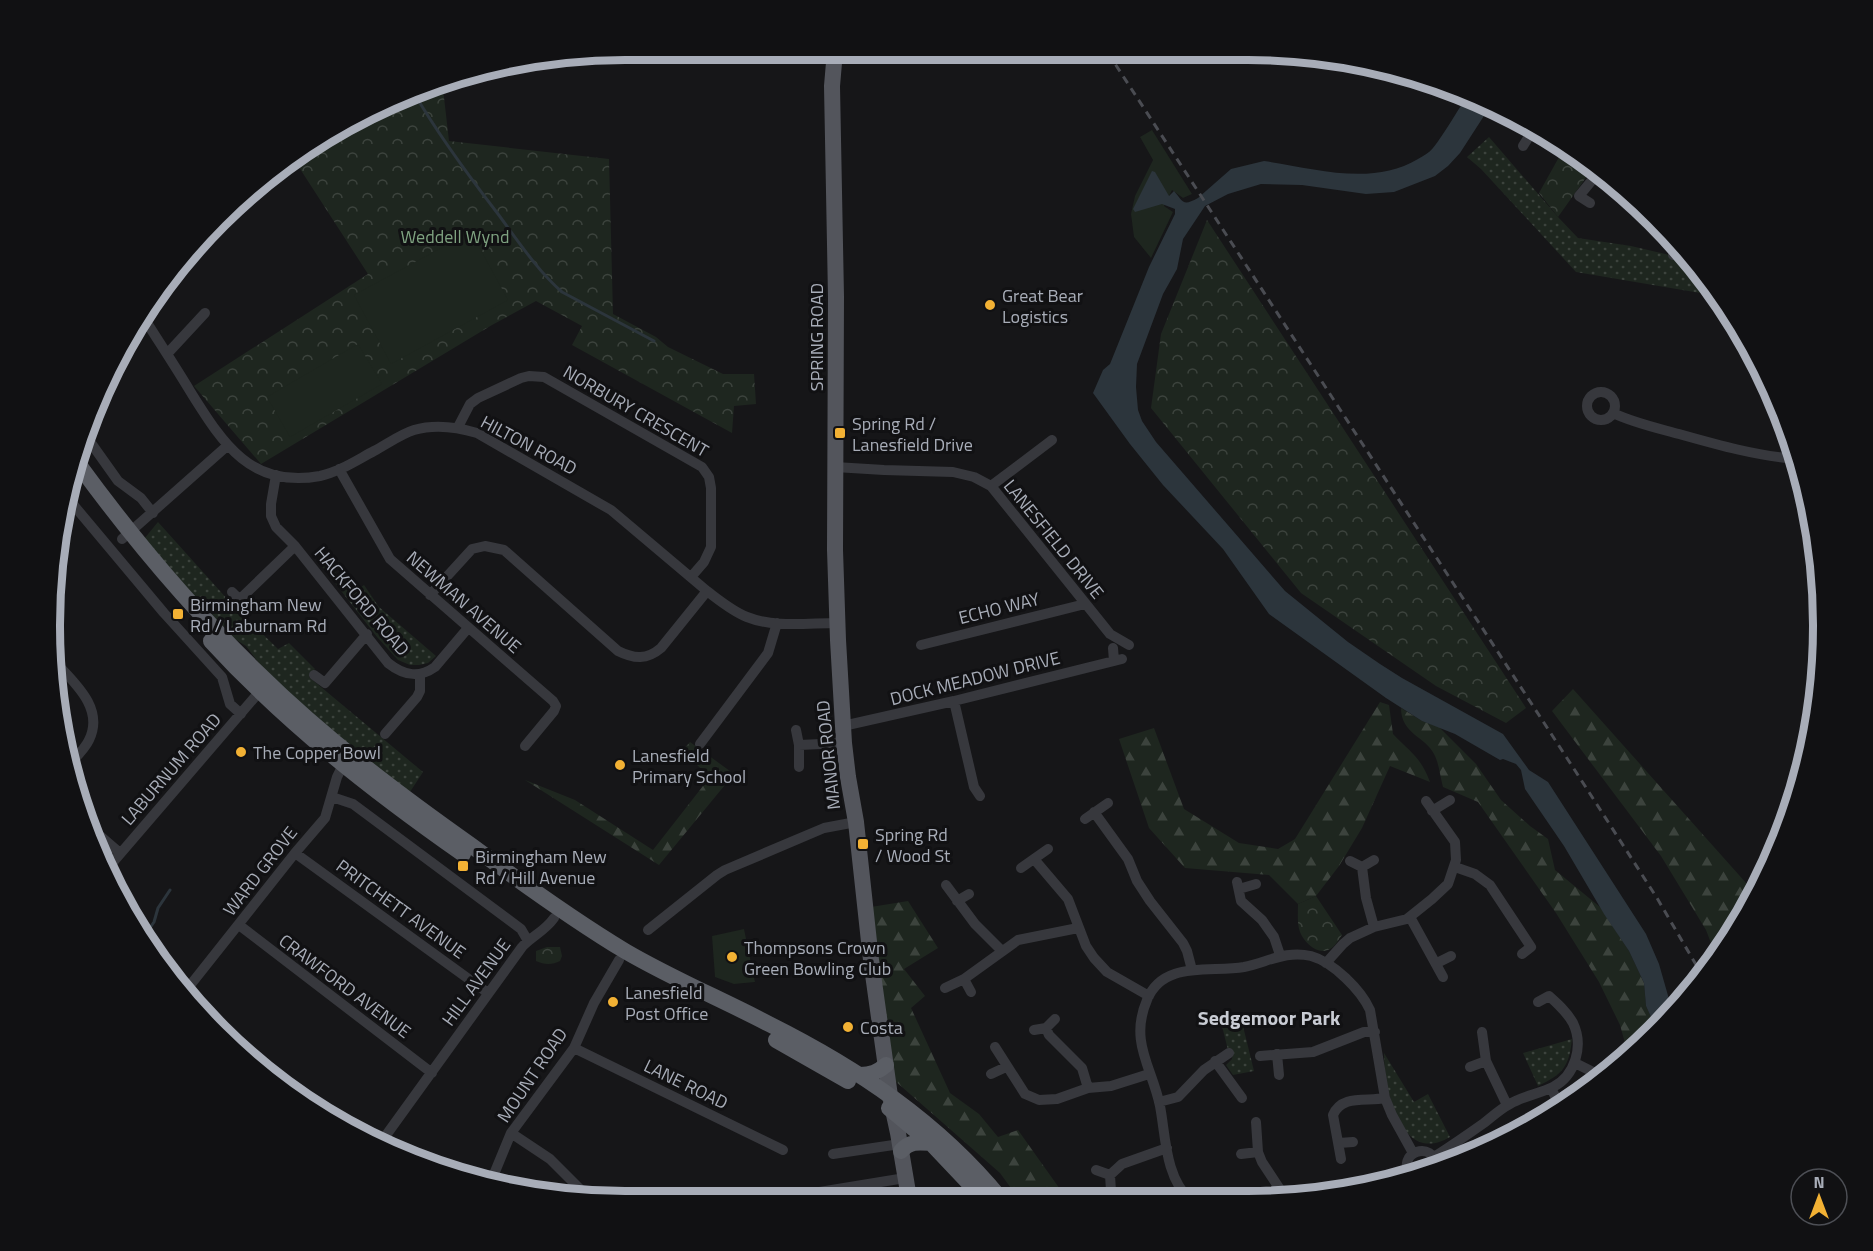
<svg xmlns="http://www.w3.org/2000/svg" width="1873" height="1251" font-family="'Titillium Web',sans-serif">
  <defs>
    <pattern id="grass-dots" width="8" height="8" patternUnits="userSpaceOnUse" patternTransform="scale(1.5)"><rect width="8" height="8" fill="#1e261f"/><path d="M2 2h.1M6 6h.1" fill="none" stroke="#3c433d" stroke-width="1.8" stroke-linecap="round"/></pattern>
    <pattern id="forest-firs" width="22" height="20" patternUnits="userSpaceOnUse" patternTransform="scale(1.5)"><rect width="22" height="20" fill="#1e261f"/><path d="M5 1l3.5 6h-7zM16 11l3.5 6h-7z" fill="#3c433d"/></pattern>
    <pattern id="park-crowns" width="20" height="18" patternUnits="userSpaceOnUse" patternTransform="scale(1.5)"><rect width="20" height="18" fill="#1e261f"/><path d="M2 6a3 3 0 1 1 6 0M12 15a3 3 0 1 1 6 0" fill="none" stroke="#3c433d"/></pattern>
  </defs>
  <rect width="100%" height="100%" fill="#161618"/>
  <path fill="url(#grass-dots)" d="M 1489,137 L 1558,217 L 1578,238 L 1631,246 L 1691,260 L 1705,275 L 1718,296 L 1576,272 L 1481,169 L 1467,157 Z
    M 158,522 L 229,601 L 278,649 L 289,643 L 315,669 L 309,677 L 423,772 L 408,795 L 267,674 L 246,646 L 230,636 L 144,539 Z
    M 327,559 L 346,589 L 356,583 L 360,588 L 364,585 L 379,607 L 436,656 L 428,663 L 419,665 L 410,665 L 398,660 L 377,637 L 321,565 Z
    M 1241,1018 L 1254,1071 L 1233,1075 L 1226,1065 L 1232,1059 L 1233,1051 L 1228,1050 L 1221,1022 Z
    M 1572,1039 C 1569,1067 1563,1074 1538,1086 L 1523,1053 Z
    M 1384,1053 L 1414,1102 L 1428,1094 L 1450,1137 C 1400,1167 1384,1087 1384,1053 Z"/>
  <path fill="url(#forest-firs)" d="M 1573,689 L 1747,884 L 1757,891 L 1746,914 L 1716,956 L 1706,930 L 1661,856 L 1552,711 Z
    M 1380,702 L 1389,705 L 1393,734 C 1411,753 1420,756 1430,782 L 1390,766 L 1362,828 L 1339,866 L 1316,896 L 1298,904 L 1269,875 L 1185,868 L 1149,828 L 1119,739 L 1154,728 L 1184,809 L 1239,843 L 1278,849 L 1295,839 Z
    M 1401,708 L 1422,721 L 1439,727 L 1476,764 L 1501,800 L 1530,826 L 1548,839 L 1555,870 L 1600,907 L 1629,951 L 1644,983 L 1646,1006 L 1656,1028 L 1628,1054 L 1620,1025 L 1599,982 L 1556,913 L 1478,802 L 1443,787 C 1440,776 1439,763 1434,754 C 1426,737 1401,734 1401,708 Z
    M 690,742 L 734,774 L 659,865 L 525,780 L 575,800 L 653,850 L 710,777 L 682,751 Z
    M 908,901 L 938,948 L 904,969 L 925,996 L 911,1008 L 950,1093 L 979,1114 L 998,1137 L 1018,1130 L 1067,1199 L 1019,1199 L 1000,1173 L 894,1080 L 871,907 Z"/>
  <path fill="url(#park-crowns)" d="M 442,80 L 449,141 L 609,159 L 613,314 L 656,337 L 668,347 L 723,374 L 754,374 L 756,404 L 734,406 L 732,433 L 572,345 L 582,326 L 536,301 L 492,325 L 261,464 L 194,386 L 368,274 L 293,158 L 305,147 Z
    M 1563,150 L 1592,169 L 1558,217 L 1539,193 Z
    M 1207,220 L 1526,708 L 1506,723 L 1436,686 L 1301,593 L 1151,408 L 1161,334 Z
    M 1316,896 L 1342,935 C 1339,939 1336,944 1333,947 C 1320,958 1305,944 1300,932 C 1297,924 1298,913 1298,904 Z
    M 547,947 L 560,947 L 562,956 L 560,961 C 552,965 545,965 536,961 L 536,951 Z"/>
  <path fill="#1e261f" d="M 1152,130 L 1192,194 L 1183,198 L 1172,190 L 1164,206 L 1173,212 L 1151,258 L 1134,237 L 1131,214 L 1135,196 L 1153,160 L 1140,137 Z
    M 471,232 L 508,300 L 391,364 L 354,295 Z
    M 358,344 L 382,384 L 290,437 L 267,397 Z
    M 744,929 L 755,982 L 734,984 L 715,977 L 712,936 Z"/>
  <path fill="#2c353c" d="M 1466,98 L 1491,105 L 1460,153 L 1448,166 L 1435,176 L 1394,192 L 1366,194 L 1302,185 L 1261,184 L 1228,194 L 1205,206 L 1183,239 L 1177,269 L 1163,294 L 1137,364 L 1136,387 L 1138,410 L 1142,421 L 1156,442 L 1285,591 L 1348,642 L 1380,664 L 1402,678 L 1503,734 L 1529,770 L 1548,782 L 1646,934 L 1659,964 L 1673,1013 L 1656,1028 L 1646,1006 L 1644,983 L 1629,951 L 1604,914 L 1564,846 L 1525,789 L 1521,770 L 1516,764 L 1503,759 L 1500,760 L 1455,734 L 1422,721 L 1386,698 L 1269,614 L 1223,549 L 1163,485 L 1130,444 L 1093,393 L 1103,370 L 1110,364 L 1149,267 L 1175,214 L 1175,209 L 1162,204 L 1135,212 L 1133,209 L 1152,171 L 1155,172 L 1169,196 L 1174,191 C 1183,201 1182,207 1198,198 L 1231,169 L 1264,161 C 1313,168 1372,187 1418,159 C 1423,156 1429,153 1433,148 C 1445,133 1455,114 1466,98 Z"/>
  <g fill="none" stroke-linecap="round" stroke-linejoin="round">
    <path stroke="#2c353c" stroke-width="3" d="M 414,93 C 439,136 468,175 498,214 C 518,241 537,270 562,292 L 654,341
      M 145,935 L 154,922 L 158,908 L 170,890"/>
    <path stroke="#37383d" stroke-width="10" d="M 1523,146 L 1533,130
      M 1590,203 L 1579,196 L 1598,173
      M 1673,255 L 1675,243
      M 144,318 C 159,342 175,366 190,391 C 222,442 250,489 320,476 C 339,472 357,460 374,451 C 387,444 401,434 414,430 C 435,424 457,427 477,433 L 611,510 L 707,591 C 719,600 732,611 747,617 C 774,628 808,623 837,623
      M 167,354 L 205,313
      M1587 406a14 14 0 1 1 28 0a14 14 0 1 1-28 0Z
      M 1613,413 C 1634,423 1657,428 1679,434 C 1718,445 1757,456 1797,459
      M 458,427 L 470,404 L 478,398 L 521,378 L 529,376 L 544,377 L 702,467 L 709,477 L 711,488 L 711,547 L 704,562 L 691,577
      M 86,436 L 118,481 L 141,498 L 153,513
      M 835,467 L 884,470 L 953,472 L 974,477 L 991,486 L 1110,634 L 1129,645
      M 339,469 L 390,559 L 553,701 L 556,706 L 554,711 L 525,746
      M 276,475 L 271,504 L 271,516 L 276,527 L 295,546 L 388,663 C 403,675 418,679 435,667 L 468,628
      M 991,486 L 1052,440
      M 71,502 L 164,613 L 222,677 L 230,704 L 241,714
      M 122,539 L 227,446
      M 232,592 L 246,606
      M 430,595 L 472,549 L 485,546 L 504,550 L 618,651 C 634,659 647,660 661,648 L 707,591
      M 240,599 L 295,546
      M 921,645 L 1085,604
      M 1113,648 L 1114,661
      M 58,665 C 77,685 104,710 89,740 C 85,749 75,758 68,766
      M 314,675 L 325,683 L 367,634
      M 954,701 L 974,787 L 980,796
      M 843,726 L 954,701 L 1122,659
      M 796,730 L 799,745 L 799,767
      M 385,734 L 417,697 L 420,691 L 420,674
      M 700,744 L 768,653 L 777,623
      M 799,745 L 844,743
      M 332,797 L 353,804 L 521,929 L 528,941
      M 1432,811 L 1450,800
      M 1094,812 L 1128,859 L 1137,881 L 1150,901 L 1183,943 L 1187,951 L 1192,970
      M 1085,819 L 1108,803
      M 91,828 L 120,853
      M 295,853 L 488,993
      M 1034,859 L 1068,899 L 1086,946 L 1094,958 L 1107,972 L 1149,996
      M 1350,861 L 1362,867 L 1366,898 L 1374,927
      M 1362,867 L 1374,860
      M 1455,867 L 1475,874 L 1490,885 L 1531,947 L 1522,954
      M 108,868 L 260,691
      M 1021,868 L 1048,849
      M 1237,882 L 1241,901 L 1262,920 L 1274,937 L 1280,955
      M 946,885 L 975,924 L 1002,951
      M 1239,889 L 1256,884
      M 957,901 L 969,894
      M 1410,917 L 1443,977
      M 239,925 L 432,1073
      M 648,930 L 717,875 L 725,870 L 824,828 L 856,822
      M 1326,963 L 1343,944 L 1350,938 L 1374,927 L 1407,919 L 1432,899 L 1448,884 L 1456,860 L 1455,842 L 1426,801
      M 1437,963 L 1451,956
      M 964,979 L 971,992
      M 188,988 L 295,853 L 325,818 L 337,777 L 343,765
      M 945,988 L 964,979 L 1018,940 L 1078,928
      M 1046,1028 L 1049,1035 L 1082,1068 L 1088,1088
      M 1034,1030 L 1046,1028 L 1055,1019
      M 1482,1032 L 1486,1061 L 1507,1105
      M 226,1035 L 331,1115
      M 995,1047 L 1025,1094 L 1039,1100 L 1057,1099 L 1088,1088 L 1111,1086 L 1149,1074
      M 574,1048 L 783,1150
      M 1277,1054 L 1279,1075
      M 1260,1056 L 1313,1052 L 1364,1032 L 1375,1032
      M 1215,1061 L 1242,1098
      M 1575,1063 L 1593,1072
      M 1470,1067 L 1486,1061
      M 991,1074 L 1006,1067
      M 1551,1088 L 1560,1106
      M 1159,1102 L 1178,1097 L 1204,1070 L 1229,1053
      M 1256,1122 L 1258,1152 L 1262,1162 L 1287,1200
      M 511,1133 L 550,1159 L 588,1197
      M 1339,1143 L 1353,1142
      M 379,1145 L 522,947 C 532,936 545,931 554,918
      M 833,1154 L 900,1144
      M 1241,1154 L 1258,1152
      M 1434,1157 C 1451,1146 1467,1135 1484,1123 C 1492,1117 1500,1109 1510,1104 C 1523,1096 1539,1094 1553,1087 C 1575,1076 1584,1046 1573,1023 C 1567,1012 1558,1004 1549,996 L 1538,1002
      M 1341,1159 L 1333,1115 C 1342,1094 1367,1102 1385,1098
      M 1096,1170 L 1110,1175
      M 1411,1176 C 1394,1153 1434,1138 1437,1167
      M 492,1179 L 511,1133 L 574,1048 L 594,1003 L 619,960
      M 1395,1182 L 1409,1173
      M 1111,1191 L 1110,1175 L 1122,1164 L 1167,1148
      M 783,1198 L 905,1178
      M 1293,1199 L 1329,1193
      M 1190,1200 C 1165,1176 1166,1138 1160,1106 C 1152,1067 1129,1042 1147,1000 C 1163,960 1211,973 1244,967 C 1268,962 1286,950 1311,956 C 1333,962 1361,990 1370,1010 L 1385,1098 L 1392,1115 L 1413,1153"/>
    <path stroke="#53555c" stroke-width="16" d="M 835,51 L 832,86 L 836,297 L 835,550 L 838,640 L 844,743 L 848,777 L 856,822 L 871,960 L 890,1096 L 898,1133 L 909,1198"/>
    <path stroke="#5b5e65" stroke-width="16" d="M 79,465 C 133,539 192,609 258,673 C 324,738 397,793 472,846 C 522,883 572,919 625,951 C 671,978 721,999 769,1024 C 857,1068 938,1122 1001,1199
      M 211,641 C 286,723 373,791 463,854
      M 776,1040 L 848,1081
      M 860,1075 C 871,1075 878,1072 886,1065
      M 889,1108 L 931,1143 L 984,1199
      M 901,1151 C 910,1141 918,1142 931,1143"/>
    <path stroke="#4a4c52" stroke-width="3" stroke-dasharray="8 6" stroke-linecap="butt" d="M 1108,53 L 1576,772 L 1657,898 L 1702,975"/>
  </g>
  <g fill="#f2b134" stroke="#111113" stroke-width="2">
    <circle cx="990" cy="305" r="6"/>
    <rect x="834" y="427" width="12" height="12" rx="3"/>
    <rect x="172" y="608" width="12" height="12" rx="3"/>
    <circle cx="241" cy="752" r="6"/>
    <circle cx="620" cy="765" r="6"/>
    <rect x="857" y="838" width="12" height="12" rx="3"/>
    <rect x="457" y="860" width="12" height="12" rx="3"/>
    <circle cx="732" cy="957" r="6"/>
    <circle cx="613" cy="1002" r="6"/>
    <circle cx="848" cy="1027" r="6"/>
  </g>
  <g text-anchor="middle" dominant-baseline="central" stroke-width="6" stroke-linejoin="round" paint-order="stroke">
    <g font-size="18" fill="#7fa381" stroke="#111113">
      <text x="455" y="236">Weddell Wynd</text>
    </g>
    <g font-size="18" fill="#a8adb8" stroke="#111113" text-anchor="start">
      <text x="1002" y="295">Great Bear<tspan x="1002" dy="21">Logistics</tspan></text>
      <text x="852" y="423">Spring Rd /<tspan x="852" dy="21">Lanesfield Drive</tspan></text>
      <text x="190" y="604">Birmingham New<tspan x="190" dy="21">Rd / Laburnam Rd</tspan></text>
      <text x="253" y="752">The Copper Bowl</text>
      <text x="632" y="755">Lanesfield<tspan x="632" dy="21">Primary School</tspan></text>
      <text x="875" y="834">Spring Rd<tspan x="875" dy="21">/ Wood St</tspan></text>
      <text x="475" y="856">Birmingham New<tspan x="475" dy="21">Rd / Hill Avenue</tspan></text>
      <text x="744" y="947">Thompsons Crown<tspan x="744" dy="21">Green Bowling Club</tspan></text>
      <text x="625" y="992">Lanesfield<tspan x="625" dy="21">Post Office</tspan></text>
      <text x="860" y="1027">Costa</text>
    </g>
    <g font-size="18" fill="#a8adb8" stroke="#111113">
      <text transform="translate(816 337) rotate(-90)">SPRING ROAD</text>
      <text transform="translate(636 411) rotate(30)">NORBURY CRESCENT</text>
      <text transform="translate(529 445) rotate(28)">HILTON ROAD</text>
      <text transform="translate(1054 539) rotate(51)">LANESFIELD DRIVE</text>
      <text transform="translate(362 601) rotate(50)">HACKFORD ROAD</text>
      <text transform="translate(464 602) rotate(41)">NEWMAN AVENUE</text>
      <text transform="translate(999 608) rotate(-14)">ECHO WAY</text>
      <text transform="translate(975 678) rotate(-14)">DOCK MEADOW DRIVE</text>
      <text transform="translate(828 755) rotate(-96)">MANOR ROAD</text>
      <text transform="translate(171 769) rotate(-49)">LABURNUM ROAD</text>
      <text transform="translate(260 871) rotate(-52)">WARD GROVE</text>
      <text transform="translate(401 909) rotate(36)">PRITCHETT AVENUE</text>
      <text transform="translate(476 982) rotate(-54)">HILL AVENUE</text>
      <text transform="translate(345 986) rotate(37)">CRAWFORD AVENUE</text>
      <text transform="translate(532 1075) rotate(-56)">MOUNT ROAD</text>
      <text transform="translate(686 1084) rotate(26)">LANE ROAD</text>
    </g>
    <g font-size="20" font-weight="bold" fill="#c9ccd4" stroke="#111113">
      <text x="1269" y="1017">Sedgemoor Park</text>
    </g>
  </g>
  <path d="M0 0H1873V1251H0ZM625 60H1248A565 565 0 0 1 1813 625V626A565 565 0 0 1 1248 1191H625A565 565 0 0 1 60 626V625A565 565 0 0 1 625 60Z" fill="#111113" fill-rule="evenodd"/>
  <path fill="none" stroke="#a8adb8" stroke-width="8" d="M625 60H1248A565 565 0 0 1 1813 625V626A565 565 0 0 1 1248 1191H625A565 565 0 0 1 60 626V625A565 565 0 0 1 625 60Z"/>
  <g transform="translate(1819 1197)"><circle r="28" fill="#111113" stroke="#4d4f55" stroke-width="1.5"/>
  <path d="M0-4.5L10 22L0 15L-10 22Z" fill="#f2b134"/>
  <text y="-9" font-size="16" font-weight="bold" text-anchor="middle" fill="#a8adb8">N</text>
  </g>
</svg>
